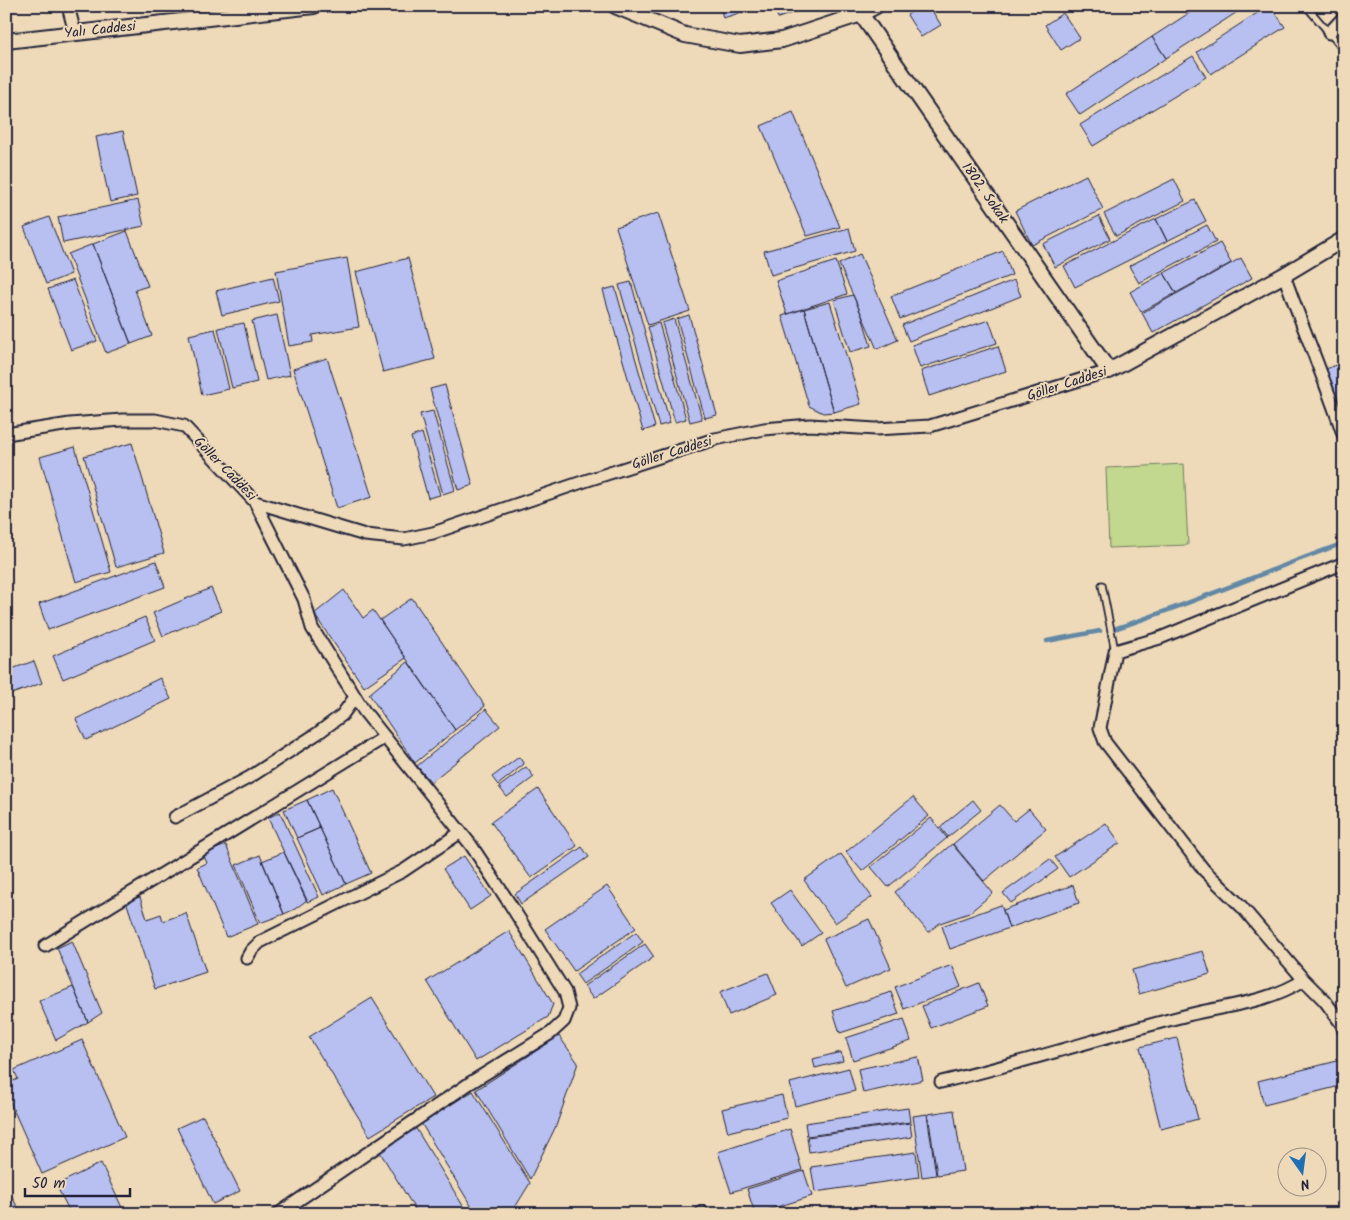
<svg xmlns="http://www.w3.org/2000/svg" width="1350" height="1220" font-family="Kalam,sans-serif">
  <rect width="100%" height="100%" fill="#eedab8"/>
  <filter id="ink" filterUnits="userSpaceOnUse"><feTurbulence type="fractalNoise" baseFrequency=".02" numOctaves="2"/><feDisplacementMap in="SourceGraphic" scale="10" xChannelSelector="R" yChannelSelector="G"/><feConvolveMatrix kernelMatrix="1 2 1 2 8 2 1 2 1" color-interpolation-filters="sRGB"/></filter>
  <g filter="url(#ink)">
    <path fill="#c1d88e" stroke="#727d64" d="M 1184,464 L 1188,545 L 1109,548 L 1106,468 Z"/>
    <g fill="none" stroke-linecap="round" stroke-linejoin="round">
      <path stroke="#6288a6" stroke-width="4.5" d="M 1117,628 C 1194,603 1268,570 1344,543
        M 1047,641 L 1100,631"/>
    </g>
    <path fill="#b8c0f1" stroke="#22223b" d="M 720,6 L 757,6 L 757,8 L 723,18 Z
      M 774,6 L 797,6 L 798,11 L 778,18 Z
      M 921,6 L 929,6 L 941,25 L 921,37 L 907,15 Z
      M 1200,6 L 1240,6 L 1242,9 L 1166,58 L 1152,37 Z
      M 1268,6 L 1271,6 L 1285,27 L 1211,74 L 1197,52 Z
      M 1063,13 L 1080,38 L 1061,50 L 1045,25 Z
      M 1152,37 L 1166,58 L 1080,115 L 1066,94 Z
      M 1193,56 L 1206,77 L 1093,146 L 1080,125 Z
      M 793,112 L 840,227 L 807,236 L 761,126 Z
      M 123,131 L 137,196 L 110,202 L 96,137 Z
      M 1086,175 L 1103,209 L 1032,245 L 1015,211 Z
      M 1174,179 L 1185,201 L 1116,236 L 1104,214 Z
      M 138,200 L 144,226 L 63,243 L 58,217 Z
      M 1195,200 L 1206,221 L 1167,241 L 1156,219 Z
      M 658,213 L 690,311 L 648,325 L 616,227 Z
      M 1099,216 L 1110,239 L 1055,267 L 1043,244 Z
      M 49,217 L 71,274 L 46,284 L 24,227 Z
      M 1156,219 L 1167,241 L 1075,287 L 1064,266 Z
      M 1207,225 L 1216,242 L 1139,283 L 1129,266 Z
      M 849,228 L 855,251 L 771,275 L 764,251 Z
      M 127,231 L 148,286 L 135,290 L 152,336 L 131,344 L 93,244 Z
      M 1220,243 L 1231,263 L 1176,293 L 1164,273 Z
      M 93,244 L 131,344 L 106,353 L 68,254 Z
      M 1003,251 L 1012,275 L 900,319 L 891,296 Z
      M 860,254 L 898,340 L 877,349 L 839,264 Z
      M 347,258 L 359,327 L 312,335 L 313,342 L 289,346 L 276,271 Z
      M 408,258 L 435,359 L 383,372 L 356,272 Z
      M 1241,258 L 1252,278 L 1153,333 L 1142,313 Z
      M 836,261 L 847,294 L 787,314 L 776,281 Z
      M 1164,273 L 1176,293 L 1141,312 L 1130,292 Z
      M 273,277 L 279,301 L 222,315 L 216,291 Z
      M 73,280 L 97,341 L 71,350 L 48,289 Z
      M 1014,280 L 1021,296 L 909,341 L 902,325 Z
      M 631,282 L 670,423 L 659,426 L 619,285 Z
      M 615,287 L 655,427 L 643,431 L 603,290 Z
      M 853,295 L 862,316 L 871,346 L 850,352 L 834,300 Z
      M 830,302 L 861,404 L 834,412 L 804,309 Z
      M 804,309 L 834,412 L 823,413 L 809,406 L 782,316 Z
      M 277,315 L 290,375 L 266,380 L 252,321 Z
      M 689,315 L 717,415 L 705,418 L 677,319 Z
      M 674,319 L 702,419 L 690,422 L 662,323 Z
      M 989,320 L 997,343 L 920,368 L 912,345 Z
      M 244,323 L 257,382 L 232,388 L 218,328 Z
      M 659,323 L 686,419 L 675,422 L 648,327 Z
      M 215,329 L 229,389 L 202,395 L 189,335 Z
      M 998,346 L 1006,371 L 929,396 L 921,371 Z
      M 327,358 L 372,497 L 337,508 L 293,369 Z
      M 1336,365 L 1344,384 L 1344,415 L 1326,369 Z
      M 445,385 L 473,485 L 458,490 L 430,389 Z
      M 433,411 L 455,490 L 443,494 L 420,414 Z
      M 422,433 L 440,495 L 428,498 L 411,437 Z
      M 132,443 L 164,553 L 116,567 L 84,456 Z
      M 75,447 L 111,572 L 76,582 L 40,457 Z
      M 156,561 L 165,587 L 48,630 L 39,604 Z
      M 211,588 L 221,611 L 163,636 L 153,613 Z
      M 344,590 L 363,618 L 373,610 L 406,658 L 364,687 L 314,614 Z
      M 412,598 L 485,706 L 455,730 L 380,620 Z
      M 145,617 L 155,640 L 63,679 L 53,656 Z
      M 34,661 L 42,683 L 6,696 L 6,671 Z
      M 408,662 L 455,730 L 415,763 L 369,694 Z
      M 160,678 L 171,699 L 86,740 L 76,719 Z
      M 486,709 L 500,726 L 431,782 L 417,766 Z
      M 519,757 L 524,764 L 498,785 L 492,777 Z
      M 526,767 L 534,777 L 507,797 L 499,787 Z
      M 332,788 L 371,873 L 346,884 L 307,800 Z
      M 538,789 L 577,846 L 531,878 L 491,822 Z
      M 913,797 L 929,816 L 862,871 L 846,852 Z
      M 307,800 L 320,828 L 297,838 L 284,810 Z
      M 973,800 L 981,810 L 948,837 L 940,827 Z
      M 1000,805 L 1014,821 L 1029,809 L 1046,829 L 984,881 L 953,844 Z
      M 280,812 L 319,897 L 307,902 L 268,818 Z
      M 931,818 L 947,838 L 888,887 L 871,867 Z
      M 1106,823 L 1120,843 L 1069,877 L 1055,857 Z
      M 320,828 L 346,884 L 323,895 L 297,838 Z
      M 952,844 L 993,893 L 969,913 L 940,923 L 928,932 L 895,892 Z
      M 226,845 L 258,924 L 226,937 L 197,867 L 207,863 L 203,854 Z
      M 582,847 L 589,857 L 521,904 L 515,894 Z
      M 284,852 L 307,900 L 295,909 L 284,914 L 262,861 Z
      M 841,854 L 872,897 L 835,923 L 804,880 Z
      M 260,855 L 284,914 L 260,923 L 236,865 Z
      M 464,856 L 491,896 L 470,910 L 443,869 Z
      M 1050,859 L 1058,869 L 1011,903 L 1003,893 Z
      M 1073,885 L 1079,903 L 1009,928 L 1003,910 Z
      M 607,886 L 636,928 L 574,971 L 545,929 Z
      M 790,890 L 821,933 L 802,946 L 771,903 Z
      M 140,897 L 147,919 L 161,914 L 163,921 L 186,913 L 206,972 L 155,989 L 126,901 Z
      M 1001,905 L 1009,928 L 950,949 L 942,926 Z
      M 869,919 L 891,968 L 846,988 L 824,939 Z
      M 509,931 L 553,1004 L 548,1017 L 476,1061 L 427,981 Z
      M 636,932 L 643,942 L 583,984 L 576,974 Z
      M 72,941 L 102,1013 L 88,1022 L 57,948 Z
      M 645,944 L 654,957 L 593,999 L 584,986 Z
      M 1203,951 L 1210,974 L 1139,994 L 1132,970 Z
      M 952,965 L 961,987 L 904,1009 L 895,987 Z
      M 768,973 L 777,995 L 729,1015 L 720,992 Z
      M 979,983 L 988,1006 L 931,1028 L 922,1006 Z
      M 73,987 L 88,1022 L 56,1040 L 39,1001 Z
      M 891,992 L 899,1014 L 840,1033 L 833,1011 Z
      M 372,998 L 433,1097 L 370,1136 L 309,1037 Z
      M 904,1019 L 911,1041 L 853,1060 L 846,1038 Z
      M 559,1036 L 578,1063 L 556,1126 L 530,1179 L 476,1090 Z
      M 1177,1038 L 1198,1119 L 1161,1129 L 1140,1047 Z
      M 82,1040 L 125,1137 L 42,1174 L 6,1093 L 6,1084 L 18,1079 L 14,1070 Z
      M 841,1052 L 843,1061 L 815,1068 L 813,1059 Z
      M 918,1057 L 923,1080 L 863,1093 L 858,1069 Z
      M 1341,1060 L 1344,1069 L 1344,1085 L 1264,1105 L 1258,1081 Z
      M 849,1068 L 855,1091 L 795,1106 L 790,1083 Z
      M 473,1091 L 530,1183 L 511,1214 L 476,1214 L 421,1123 Z
      M 782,1095 L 787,1118 L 728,1132 L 722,1109 Z
      M 908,1108 L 910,1122 L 807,1136 L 805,1123 Z
      M 954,1110 L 963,1171 L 937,1175 L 928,1114 Z
      M 927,1114 L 936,1175 L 922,1177 L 913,1116 Z
      M 203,1116 L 240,1191 L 213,1204 L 177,1128 Z
      M 910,1123 L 912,1137 L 809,1152 L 807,1137 Z
      M 415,1127 L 468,1214 L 418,1214 L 378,1149 Z
      M 790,1129 L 802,1170 L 731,1192 L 718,1152 Z
      M 916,1152 L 919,1177 L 815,1192 L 811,1167 Z
      M 101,1163 L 125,1214 L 71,1214 L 56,1185 Z
      M 804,1171 L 812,1196 L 755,1214 L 747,1189 Z
      M 6,1185 L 21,1214 L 6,1214 Z"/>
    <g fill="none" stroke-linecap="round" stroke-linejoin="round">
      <g stroke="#22223b" stroke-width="9">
        <path id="service" d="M 1306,6 L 1344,50
          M 1102,585 L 1115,651"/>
      </g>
      <g stroke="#22223b" stroke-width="15">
        <path id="minor" d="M 68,6 L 75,33
          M 1329,33 L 1344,17
          M 1284,275 C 1303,329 1326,382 1344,437
          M 6,434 L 70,424 L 122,420 L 155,420 L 184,426 L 255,502 L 365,535 L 404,539 L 433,533 L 585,481 L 715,439 L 764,429 L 810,425 L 876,429 L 930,426 L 1109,371
          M 255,502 L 304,599 L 312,628 L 364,711 L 471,845 L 510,904 L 565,992 L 569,1008 L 564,1021 L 551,1033 L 470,1083 L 278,1214
          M 1344,563 L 1160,638 L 1115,651 L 1100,728 L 1105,742 L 1204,870 L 1241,906 L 1304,980 L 1325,1001 L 1341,1023 L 1344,1030
          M 175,817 L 250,777 L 318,733 L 342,715 L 355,697
          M 45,946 L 385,737
          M 247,958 L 251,951 L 260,942 L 403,871 L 461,832
          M 941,1082 C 1024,1063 1105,1036 1188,1015 C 1228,1005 1267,1003 1304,980
          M 702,1212 L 704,1214"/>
      </g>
      <g stroke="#22223b" stroke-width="18">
        <path id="tertiary" d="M 615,6 L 685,35 L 740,45 L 782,40 L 861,14 L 876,6
          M 861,14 L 1109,371 L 1284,275 L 1344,239
          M 6,41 L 314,6"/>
      </g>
      <use href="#service" stroke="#eedab8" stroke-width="5.5"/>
      <use href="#minor" stroke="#eedab8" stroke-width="11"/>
      <use href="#tertiary" stroke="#eedab8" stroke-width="14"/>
    </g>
  </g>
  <g text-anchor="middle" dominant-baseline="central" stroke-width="4" stroke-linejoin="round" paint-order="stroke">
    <g font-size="14" fill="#22223b" stroke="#eedab8">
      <text transform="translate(100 30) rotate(-6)">Yalı Caddesi</text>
      <text transform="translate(985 193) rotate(55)">1802. Sokak</text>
      <text transform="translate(1067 384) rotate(-18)">Göller Caddesi</text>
      <text transform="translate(672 453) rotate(-17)">Göller Caddesi</text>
      <text transform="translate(225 469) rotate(46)">Göller Caddesi</text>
    </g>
  </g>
  <rect width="1350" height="1220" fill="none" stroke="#eedab8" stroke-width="25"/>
  <rect x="12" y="12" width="1325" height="1195" fill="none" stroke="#22223b" stroke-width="2" filter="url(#ink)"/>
  <g transform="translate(1302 1172) rotate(166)"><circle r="24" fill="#eedab8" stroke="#9c9086"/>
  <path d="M0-4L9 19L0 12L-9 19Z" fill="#1f6fb2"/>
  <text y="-8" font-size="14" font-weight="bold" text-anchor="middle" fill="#22223b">N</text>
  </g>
  <path d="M25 1188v8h105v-8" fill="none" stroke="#22223b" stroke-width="2.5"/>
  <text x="32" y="1188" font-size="15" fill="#22223b" stroke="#eedab8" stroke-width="4" paint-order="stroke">50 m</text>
</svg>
